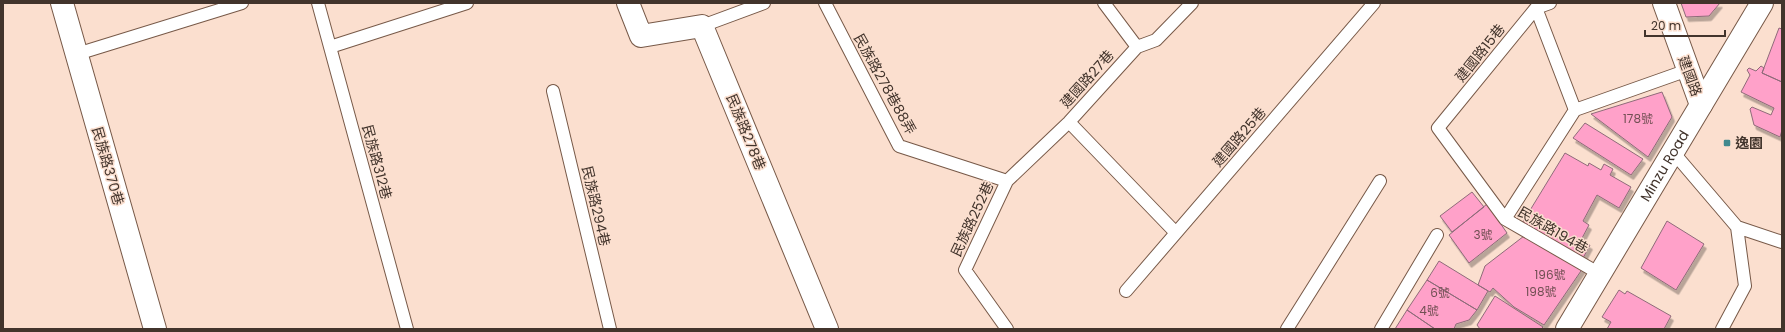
<svg xmlns="http://www.w3.org/2000/svg" width="1785" height="332" font-family="Poppins,'Noto Sans TC',sans-serif">
  <defs>
    <filter id="shadow"><feDropShadow dx="2.5" dy="4.5" stdDeviation="0" flood-color="#0004"/></filter>
  </defs>
  <rect width="100%" height="100%" fill="#fbdfcf"/>
  <path fill="#ffa1c9" stroke="#8e6b79" filter="url(#shadow)" d="M 1681,3 L 1720,3 L 1709,16 L 1686,17 Z
    M 1779,28 L 1782,29 L 1782,82 L 1762,73 Z
    M 1761,66 L 1764,68 L 1762,73 L 1782,82 L 1782,130 L 1780,137 L 1754,125 L 1750,109 L 1752,107 L 1771,115 L 1774,108 L 1741,92 L 1750,75 L 1747,70 L 1749,68 L 1756,71 Z
    M 1662,92 L 1672,117 L 1648,157 L 1591,114 Z
    M 1585,123 L 1643,159 L 1631,175 L 1573,138 Z
    M 1565,153 L 1588,166 L 1589,163 L 1601,170 L 1604,164 L 1613,169 L 1610,175 L 1631,187 L 1619,208 L 1597,195 L 1583,221 L 1589,225 L 1581,240 L 1590,245 L 1582,260 L 1521,225 Z
    M 1472,192 L 1484,207 L 1452,232 L 1440,216 Z
    M 1487,204 L 1507,233 L 1469,263 L 1449,235 Z
    M 1667,221 L 1704,244 L 1676,290 L 1641,268 Z
    M 1524,236 L 1583,268 L 1544,325 L 1514,307 L 1493,288 L 1490,292 L 1478,285 L 1485,266 Z
    M 1439,261 L 1488,291 L 1477,310 L 1427,280 Z
    M 1427,280 L 1477,310 L 1469,320 L 1456,324 L 1454,329 L 1435,329 L 1407,310 Z
    M 1619,290 L 1625,294 L 1627,291 L 1671,316 L 1664,329 L 1607,329 L 1611,322 L 1602,317 Z
    M 1495,296 L 1543,327 L 1541,329 L 1480,329 L 1477,325 Z
    M 1407,310 L 1435,329 L 1395,329 Z"/>
  <g fill="none" stroke-linecap="round" stroke-linejoin="round">
    <g stroke="#775948" stroke-width="14">
      <path id="lane" d="M 318,3 L 407,329
        M 825,3 L 899,146 L 1007,181
        M 1104,3 L 1137,47
        M 1550,3 L 1536,8 L 1438,128 L 1505,219 L 1600,274
        M 702,26 L 764,3
        M 330,47 L 467,3
        M 77,54 L 242,3
        M 553,91 L 610,329
        M 1575,110 L 1688,70
        M 1069,122 L 1176,233
        M 1673,152 L 1737,227 L 1782,242
        M 1505,219 L 1575,110 L 1536,8
        M 1126,291 L 1374,3
        M 1007,329 L 965,270 L 1007,181 L 1069,122 L 1137,47 L 1156,40 L 1192,3
        M 1287,329 L 1380,181
        M 1381,329 L 1437,235
        M 1722,329 L 1745,286 L 1737,227"/>
    </g>
    <g stroke="#775948" stroke-width="24">
      <g id="street">
        <path d="M 62,3 L 155,329"/>
        <path d="M 628,3 L 641,36 L 702,26 L 827,329"/>
        <path d="M 1664,3 L 1701,105"/>
        <path id="s1" d="M 1567,329 L 1762,3"/>
      </g>
    </g>
    <use href="#lane" stroke="#fff" stroke-width="12"/>
    <use href="#street" stroke="#fff" stroke-width="22"/>
  </g>
  <rect fill="#41898e" stroke="#fbdfcf" stroke-width="1.5" x="1723" y="139" width="8" height="8" rx="2"/>
  <g text-anchor="middle" dominant-baseline="central" stroke-width="3" stroke-linejoin="round" paint-order="stroke">
    <g font-size="12" fill="#714f53">
      <text x="1638" y="118">178號</text>
      <text x="1483" y="234">3號</text>
      <text x="1550" y="274">196號</text>
      <text x="1541" y="291">198號</text>
      <text x="1440" y="292">6號</text>
      <text x="1429" y="310">4號</text>
    </g>
    <g font-size="14" fill="#42342c" stroke="#fbdfcf">
      <text transform="translate(1480 53) rotate(-51)">建國路15巷</text>
      <text transform="translate(1690 76) rotate(70)">建國路</text>
      <text transform="translate(1087 79) rotate(-48)">建國路27巷</text>
      <text transform="translate(885 84) rotate(61)">民族路278巷88弄</text>
      <text transform="translate(746 132) rotate(68)">民族路278巷</text>
      <text transform="translate(1239 137) rotate(-49)">建國路25巷</text>
      <text transform="translate(377 162) rotate(75)">民族路312巷</text>
      <text transform="translate(108 166) rotate(74)">民族路370巷</text>
      <text stroke="none"><textPath href="#s1" startOffset="190">Minzu Road</textPath></text>
      <text transform="translate(596 206) rotate(77)">民族路294巷</text>
      <text transform="translate(972 219) rotate(-65)">民族路252巷</text>
      <text transform="translate(1553 230) rotate(30)">民族路194巷</text>
    </g>
    <g font-size="14" font-weight="bold" fill="#42342c" stroke="#fbdfcf" text-anchor="start">
      <text x="1735" y="143">逸園</text>
    </g>
  </g>
  <rect width="1785" height="332" fill="none" stroke="#42342c" stroke-width="8"/>
  <path d="M1645 30v6h80v-6" fill="none" stroke="#42342c" stroke-width="2"/>
  <text x="1651" y="30" font-size="12" fill="#42342c" stroke="#fbdfcf" stroke-width="3" paint-order="stroke">20 m</text>
</svg>
